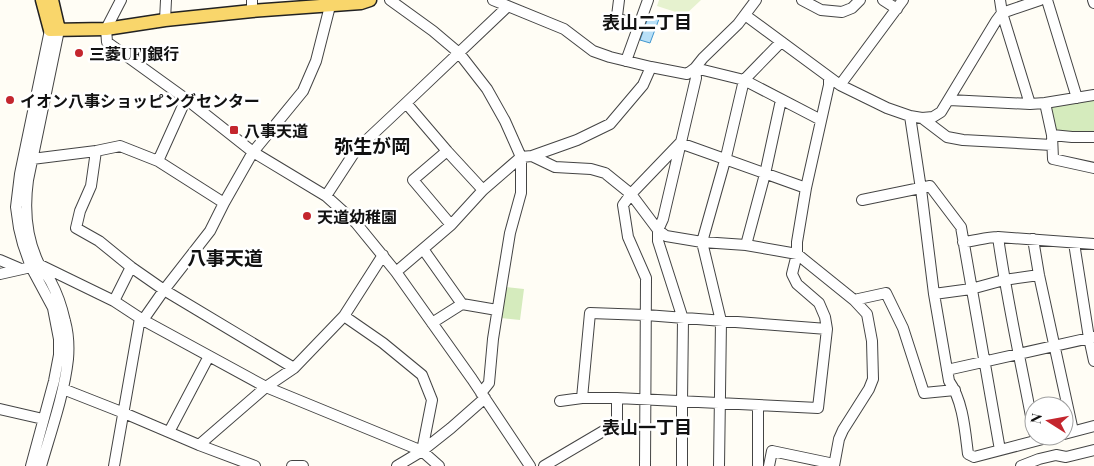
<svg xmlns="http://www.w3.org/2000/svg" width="1094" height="466" font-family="'Playfair Display','Noto Sans JP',serif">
  <rect width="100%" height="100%" fill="#fffdf5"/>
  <path fill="#d5ebbd" d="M 1094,97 L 1094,133 L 1056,132 L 1051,105 Z
    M 505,287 L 524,289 L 520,320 L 501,318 Z"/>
  <path fill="#e6f2cf" d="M 659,0 L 701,0 L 685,15 L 657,6 Z"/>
  <path fill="#b9e0f7" stroke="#3f96cf" d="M 649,15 L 659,19 L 650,43 L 640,40 Z"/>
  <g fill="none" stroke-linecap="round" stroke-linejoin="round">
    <g stroke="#444" stroke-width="12">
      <path id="minor" d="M 121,0 L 106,29 L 107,42 L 186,99 L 253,152 L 326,196 L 356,223 L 396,272 L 472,379 L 530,466
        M 252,0 L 252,11
        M 390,0 L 433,31 L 459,53 L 487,89 L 505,121 L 521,157 L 521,193 L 510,233 L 502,282 L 493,339 L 489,383 L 481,393
        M 493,0 L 564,29 L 593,51 L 610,57 L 651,67 L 687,74 L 695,68 L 703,58 L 738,24 L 756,0
        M 619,0 L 617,16 L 619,19 L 639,25
        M 802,0 L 821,10 L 842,12 L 852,8 L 860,0
        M 883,0 L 897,9
        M 1000,0 L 1002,13 L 1030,104
        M 1047,0 L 1077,98
        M 1093,0 L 1094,3
        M 745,15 L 840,85 L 887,108 L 910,116 L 922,118 L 933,117 L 941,112 L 996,21 L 1002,13 L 1040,0
        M 165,20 L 166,0
        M 626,61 L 648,0
        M 695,68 L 744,80 L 821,120
        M 829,78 L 829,85 L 806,188 L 797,242 L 797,254 L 854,300 L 867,314 L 872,341 L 873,379 L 869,389 L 843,430 L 839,439 L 834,466
        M 840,85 L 903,0
        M 949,100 L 1030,104 L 1045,103 L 1094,95
        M 406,103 L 447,151 L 483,190
        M 1045,103 L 1052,135 L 1053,159 L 1094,168
        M 910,116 L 921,189 L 934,294 L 949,381 C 963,401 965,430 968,454 L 974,457 L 1054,436
        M 922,118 L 947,137 L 963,140 L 1052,145
        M 1052,135 L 1072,137 L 1094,137
        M 96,151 L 91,186 L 80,211 L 76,228 L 99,241 L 131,267 L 164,290 L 294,368
        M 447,151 L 413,180 L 451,225
        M 532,156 L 555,167 L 591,169 L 605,173 L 631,194 L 658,230 L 666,236 L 702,242 L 746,245 L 797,254 L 792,274 L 797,284 L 819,303 L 825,317 L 827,329 L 818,408 L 617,398 L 582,398 L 560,401
        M 32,159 L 96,151 L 120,146 L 158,161 L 224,203
        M 158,161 L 186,99
        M 326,196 L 356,150 L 406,103 L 508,6
        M 862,200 L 930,186 L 961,227 L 1000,450
        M 998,237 C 1007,302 1022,367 1034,432
        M 1033,239 L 1039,275 L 1073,431
        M 963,242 C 975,241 986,237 998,237 L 1094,244
        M 1074,243 L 1089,338 L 1094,361
        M 746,245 L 765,174 L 781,100
        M 423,249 L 462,304
        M 0,260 L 21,269
        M 396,272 L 451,225 L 483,190 L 521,157 L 532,156 L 577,140 L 610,124 L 643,85 L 651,67
        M 0,274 L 40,265 L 114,301 L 143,320 L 266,387 L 422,451 L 439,466
        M 934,294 L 971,289 L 1004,280 L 1039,275
        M 854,300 L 886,293 L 903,328 L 924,393 L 955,390
        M 114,301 L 131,267
        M 344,316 L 383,343 L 422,375 L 432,400 L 422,451
        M 143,320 L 164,290 L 210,231 L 224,203 L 253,152 L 303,91 L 316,61 L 330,6
        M 432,323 L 462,304 L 497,310
        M 947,370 L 1094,337
        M 63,389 L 124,413 L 199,445 L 266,387 L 294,368 L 344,316 L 383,255
        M 582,398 L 590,313 L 646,315 L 827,329
        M 0,409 L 43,419
        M 169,432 L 209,356
        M 1064,434 L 1094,426
        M 199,445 L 255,466
        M 31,466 L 54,381 L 59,355 L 59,339 L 53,308 L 31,267 L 23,244 L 19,228 L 16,207 L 20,174 L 50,30
        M 41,466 C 51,431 64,395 68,359 C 69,347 68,332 65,321 C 62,308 57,293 51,282 C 48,276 43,271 40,266 C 26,239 24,209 28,180 L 59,30
        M 114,466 L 140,318
        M 292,466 L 303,466
        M 397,466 L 422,451 L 451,428 L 485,398
        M 544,466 L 617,423 L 617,398
        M 645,466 L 646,278 L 628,237 L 623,205 L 631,194 L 680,143 L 806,188
        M 682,466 L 682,402 L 683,319 L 658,241 L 658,230 L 663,219 L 696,78 L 695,68
        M 719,466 L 721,321 L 702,242 L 726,157 L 744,80 L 781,42
        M 758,466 L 758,406
        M 769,466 L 772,451 L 834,464
        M 1021,466 L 1039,459 L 1056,455 L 1066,457 L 1094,450"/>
    </g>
    <g stroke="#222" stroke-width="15">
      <path id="major" d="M 42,0 L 50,30 L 106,29 L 165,20 L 252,11 L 361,3 L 370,0
        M 52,0 L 59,30"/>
    </g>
    <use href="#minor" stroke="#fff" stroke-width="10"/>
    <use href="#major" stroke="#f9d66b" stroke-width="12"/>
  </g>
  <g fill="#c4262e" stroke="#fff" stroke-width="2">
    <circle cx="79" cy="53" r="5"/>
    <circle cx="10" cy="100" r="5"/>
    <rect x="229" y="125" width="10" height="10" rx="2.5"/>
    <circle cx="307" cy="216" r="5"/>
  </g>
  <g text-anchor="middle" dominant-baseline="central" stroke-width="5" stroke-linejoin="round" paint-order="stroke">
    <g font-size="16" font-weight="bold" fill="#111" stroke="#fff" text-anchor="start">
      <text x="89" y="53">三菱UFJ銀行</text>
      <text x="20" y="100">イオン八事ショッピングセンター</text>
      <text x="244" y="130">八事天道</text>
      <text x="317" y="216">天道幼稚園</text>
    </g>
    <g font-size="18" font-weight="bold" fill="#111" stroke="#fff">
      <text x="647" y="22">表山二丁目</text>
      <text x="647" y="427">表山一丁目</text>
    </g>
    <g font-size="19" font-weight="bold" fill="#111" stroke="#fff">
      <text x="372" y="145">弥生が岡</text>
      <text x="225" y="257">八事天道</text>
    </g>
  </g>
  <g transform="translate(1049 421) rotate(281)"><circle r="24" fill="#ffffff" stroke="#a0a0a0"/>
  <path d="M0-4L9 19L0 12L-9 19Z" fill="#c4262e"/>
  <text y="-8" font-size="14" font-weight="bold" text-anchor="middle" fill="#111111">N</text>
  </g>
</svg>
